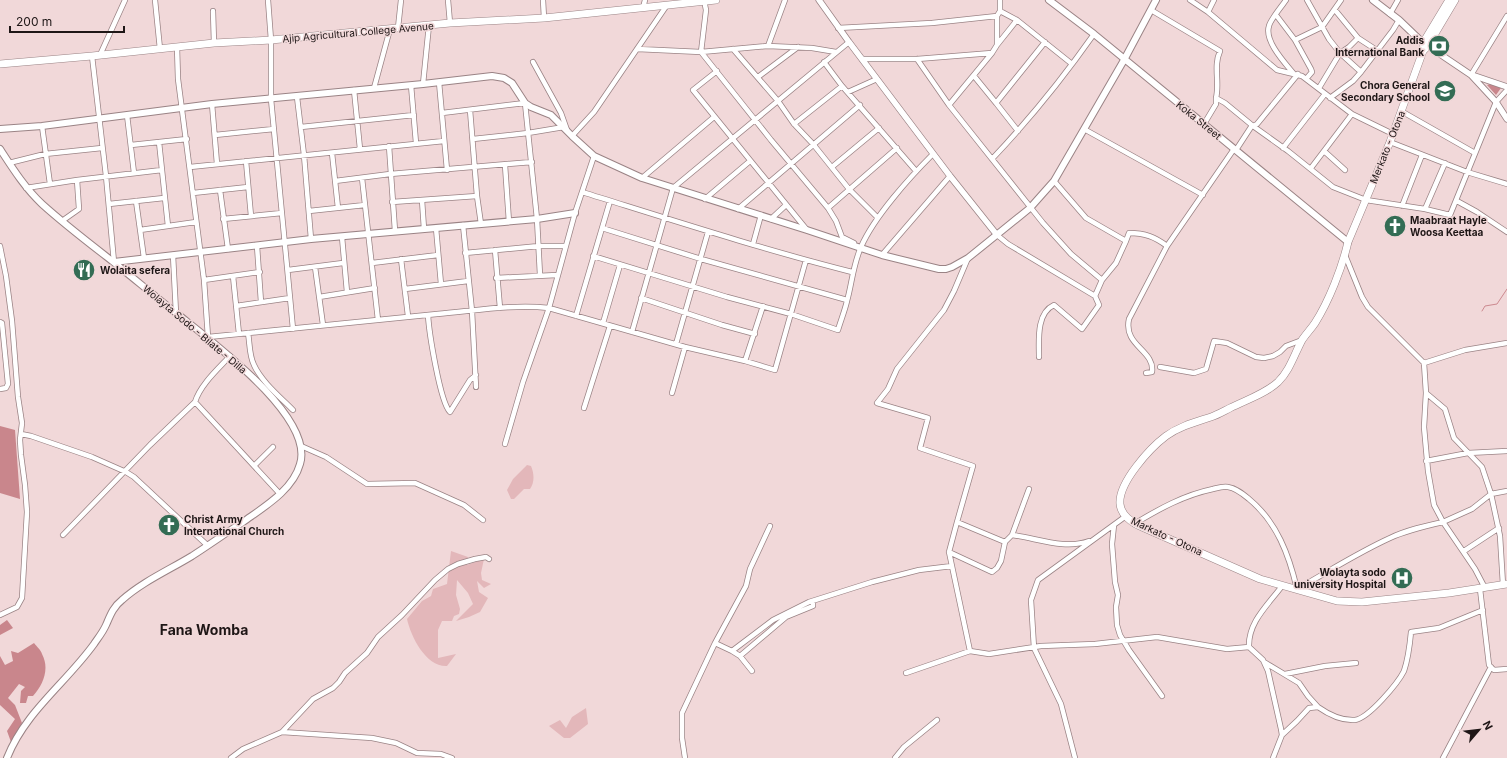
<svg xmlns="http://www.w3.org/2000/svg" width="1507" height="758" font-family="Inter,sans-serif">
  <rect width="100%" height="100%" fill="#f1d8d9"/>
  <path fill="#e3b7ba" d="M 527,465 L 531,466 C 534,473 535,482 530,489 L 524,489 L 514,499 L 511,499 L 507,490 L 513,479 Z
    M 451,551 L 468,557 L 467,565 L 484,559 L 481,573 L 482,580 L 491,584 L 484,588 L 477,581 L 479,592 L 488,598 L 480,612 L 469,617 L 456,621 L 473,604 L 468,593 L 457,580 L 456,595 L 460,609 L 459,614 L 454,616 L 452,621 L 442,621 L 438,630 L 438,658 L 456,654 L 447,666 C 426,667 411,637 407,619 L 422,601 L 431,596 L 433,589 L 447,584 Z
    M 586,708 L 588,724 L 570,738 L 564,738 L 549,726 L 560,720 L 566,728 L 572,717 Z"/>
  <path fill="#c9868c" d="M 1490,84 L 1501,88 L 1496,95 L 1487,85 Z
    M 0,426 L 15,430 L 20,499 L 0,493 Z
    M 7,620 L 13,628 L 0,635 L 0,625 Z
    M 34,643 C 37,647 41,650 42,654 C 50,669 43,685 33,696 L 28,696 L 26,703 L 20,703 L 21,691 L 25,687 L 19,684 L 8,698 L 15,705 L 22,723 L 11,742 L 7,731 L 15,719 L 0,705 L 0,656 L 5,665 L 13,661 L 11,651 L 18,653 Z"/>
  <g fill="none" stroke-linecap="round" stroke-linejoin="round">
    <path stroke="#cc898f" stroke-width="1" d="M 1482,311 L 1485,306 L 1497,304 L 1507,289"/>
    <g stroke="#9a8385" stroke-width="6">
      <path id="minor" d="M 155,0 L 160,49
        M 268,0 L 271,40 L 271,99 L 293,329
        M 448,0 L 450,23
        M 543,0 L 544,18
        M 704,0 L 706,10 L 701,52 L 771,140 L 828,208 L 836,221 L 842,237 L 854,243
        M 1190,0 L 1208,12
        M 1214,0 L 1208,12 L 1277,70 L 1302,76 L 1352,114 L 1393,134
        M 1286,0 C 1282,6 1270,20 1269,26 C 1264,41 1285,63 1294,74
        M 1307,0 L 1329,39 L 1340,53 L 1361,72
        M 643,8 L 645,0
        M 1151,10 L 1220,51 C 1213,67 1220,82 1216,98 L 1225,103 L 1253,126 L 1288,151 L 1333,187 L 1366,200 L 1425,209 L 1450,215 L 1496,102 L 1507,90
        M 1335,10 L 1358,38 L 1378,51
        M 213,11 L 214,43
        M 1000,11 L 1017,20 L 1072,64
        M 1390,14 L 1398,0
        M 1276,15 L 1295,40 L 1311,69 L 1312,72 L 1306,79
        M 398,28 L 401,0
        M 838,28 L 932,23 L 997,16
        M 1295,40 L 1322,27 L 1341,0
        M 997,45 L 1017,20
        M 768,46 L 785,0
        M 177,47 L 178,79 L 204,280 L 208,337 C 284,330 361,321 437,314 C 474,311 512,304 549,308 L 685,347 L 745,361 L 775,370 L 806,260
        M 637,49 L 701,52 L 768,46 L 812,48 L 836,52
        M 733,49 L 778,101 L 794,124 L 813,144 L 849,189 L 878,218
        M 100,55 L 125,0
        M 92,56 L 106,176 L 114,262
        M 862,59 L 917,59 L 992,53 L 997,45 L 997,16 L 1000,11 L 1000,0
        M 917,59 L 949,105 L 1043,223 L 1071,254 L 1102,280
        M 533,62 L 561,113 L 567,130
        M 824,62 L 842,86 L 916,171
        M 717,71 L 693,90 L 807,230
        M 1471,75 L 1507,16
        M 974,76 L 996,103
        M 758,77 L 798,47
        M 439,82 L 447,170
        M 423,84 L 429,25
        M 411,85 L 416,143
        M 374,88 L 390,29
        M 1319,88 L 1340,53 L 1349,47 L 1358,38
        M 354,90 L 360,149
        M 848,92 L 877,79
        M 297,97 L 304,155 L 311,239
        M 1330,98 L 1353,81 L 1361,72 L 1393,30 L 1399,20
        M 212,104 L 217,164
        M 949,105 L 992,53
        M 470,110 L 477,196 L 481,224
        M 1401,111 L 1475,153
        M 442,113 L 525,103 L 537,219 L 540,275
        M 127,115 L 134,173
        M 794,124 L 842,86
        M 1204,124 L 1216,104 L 1216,98
        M 42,126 L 50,184
        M 301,127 L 414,115
        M 1084,129 L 1203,195
        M 1018,131 L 996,103 L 1045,42
        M 215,135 L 274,129
        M 572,136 L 594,112 L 667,5
        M 473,139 L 528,133 L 564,127
        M 159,142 L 168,226
        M 1390,142 L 1467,172 L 1507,184
        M 131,145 L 187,139
        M 389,146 L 395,231
        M 1283,148 L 1325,94
        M 1236,150 L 1251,127 L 1257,124 L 1298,74
        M 1324,151 L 1345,170
        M 332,153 L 338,208
        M 992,159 C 1029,120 1063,78 1094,34
        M 246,161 L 251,216
        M 9,163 L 45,154 L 102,148
        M 505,165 L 509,222
        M 190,167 L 444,141
        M 832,167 L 879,128
        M 1311,168 L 1352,114
        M 362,178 L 378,320
        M 642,178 L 714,117
        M 335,181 L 390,174 L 532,162
        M 1054,181 L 1086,218 L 1126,241 L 1129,233 C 1145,233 1155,237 1167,246
        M 26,188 L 77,180 L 162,170
        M 220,190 L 228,249
        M 582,192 C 672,220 761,249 852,272
        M 193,193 L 248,187
        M 705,199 L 750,161
        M 422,200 L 424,229
        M 136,201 L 144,258
        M 1457,201 L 1477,212 L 1507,232
        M 392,202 L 477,196
        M 109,204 L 164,198
        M 1402,206 L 1422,155
        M 828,208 L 897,148
        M 738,209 L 860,105
        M 1425,209 L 1445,163
        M 309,211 L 365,205
        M 223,219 L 282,213
        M 771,219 L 786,205
        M 62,221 L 79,209 L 77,180
        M 463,225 L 472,311 L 476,387
        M 436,228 L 441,284
        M 602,228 L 701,259 L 847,300
        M 140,230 L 196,222
        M 997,235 L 1008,244 L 1095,296 L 1099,305 L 1082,329 L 1054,305 C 1036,313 1039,341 1039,357
        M 342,237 L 347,292
        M 753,244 L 761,215
        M 0,246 L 6,276 L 12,321 L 18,397 L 22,423 L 20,440 L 21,455 L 25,485 L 27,512 L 22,598 L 17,607 L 0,615
        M 257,246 L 261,302
        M 495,250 L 500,308
        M 465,253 L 539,246 L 566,246
        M 173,255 L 176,313
        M 882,255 L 950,176
        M 1345,255 L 1362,297 L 1368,307 L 1424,363 L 1426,393 L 1445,409 L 1454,438 L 1482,467 L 1491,494 L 1500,536 L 1503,585
        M 593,256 L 727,297 L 791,314 L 838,330 C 841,320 845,310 847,301 C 852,283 853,265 861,247 C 874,217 909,178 933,154
        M 968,258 L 954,291 L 944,310 L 897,369 L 888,389 L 877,403 L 928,418 L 920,448 L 973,466 L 957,522 L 1005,542
        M 401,259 L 408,316
        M 372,263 L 438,255
        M 315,267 L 323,325
        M 288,270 L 343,263
        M 233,276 L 239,334
        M 496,278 L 557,275
        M 204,280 L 260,272
        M 405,289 L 468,281
        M 1095,296 L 1102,280 L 1116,263 L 1126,241
        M 319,297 L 375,288
        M 641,298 L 722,325 L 755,334
        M 236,306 L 290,298
        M 428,315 C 429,332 440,402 450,412 L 470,380 L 476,375
        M 576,316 L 610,201
        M 0,322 L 2,323 L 8,384 L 6,388 L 0,389
        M 603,323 L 620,265
        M 632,332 L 673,188 L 849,42
        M 248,333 C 250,344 249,355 254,365 C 261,381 280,397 293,410
        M 676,344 L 708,232
        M 230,356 C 218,369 200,385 195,402 L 280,494
        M 745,361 L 763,306
        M 1424,363 L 1465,350 L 1507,343
        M 1160,367 L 1194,373 L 1206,369 L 1214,341 L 1227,343 L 1256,357 L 1264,358 L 1273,356 L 1280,352 L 1286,346 L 1302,340
        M 1146,373 L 1152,372 C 1155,350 1123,346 1129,319 L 1167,246 L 1234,149
        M 672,393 L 685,347
        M 584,408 L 610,326
        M 21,434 L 31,436 L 92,457 L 126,472 L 134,477 L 207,545
        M 505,444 L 523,382 L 549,308 L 575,213 L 594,156
        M 301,446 L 326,457 L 367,484 L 415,483 L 464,505 L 483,520
        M 1426,461 L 1468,453 L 1507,451
        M 254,466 L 273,447
        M 957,522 L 949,552 L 970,651
        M 1134,524 C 1159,509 1184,495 1213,489 C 1217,488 1223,486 1228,487 C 1236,488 1243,494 1249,499 C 1277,522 1289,555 1297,589 C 1328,572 1357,553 1390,538 C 1407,530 1425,526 1443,522 L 1434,505 L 1428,471 L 1424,427 L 1426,393
        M 1114,525 L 1112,544 L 1115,582 L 1118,595 L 1116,607 L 1117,625 L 1120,635 L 1129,650 L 1162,696
        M 63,535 L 150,445 L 195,402
        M 1012,535 C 1037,538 1064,550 1089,541
        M 1464,551 L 1499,528
        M 949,552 L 992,572 L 997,568 L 1001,561 L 1005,542 L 1012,535 L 1029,489
        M 1485,588 L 1475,569 L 1443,522 L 1472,509 L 1491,494 L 1507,491
        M 1480,589 L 1489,665 L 1494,670 L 1507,669
        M 715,643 L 746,586 L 750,569 L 770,526
        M 732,651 L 740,656 L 752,671
        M 740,656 L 786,617 L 813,606 L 813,601
        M 1264,662 L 1299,683 L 1308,696 L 1318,707
        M 906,673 L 970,651 L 989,654 L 1041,646 L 1095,644 L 1157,637 L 1227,649 L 1249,647
        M 1285,674 L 1325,666 L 1356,663
        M 282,732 L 313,699 L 333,688 L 339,682 L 345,673 L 367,653 L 378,637 L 402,615 L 435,580 L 448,569 L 458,564 L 475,559 L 486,557 L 489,559
        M 1282,735 L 1297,721 L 1309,708 L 1318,707 C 1328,714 1341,721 1355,720 C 1369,718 1398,683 1404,671 C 1408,659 1410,643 1411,632 L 1439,628 L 1483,610
        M 231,758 L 243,749 L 282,732 L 372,738 L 396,743 L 417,753 L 441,754 L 452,758
        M 685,758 L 682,738 L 682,713 L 715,643 L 732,651 L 773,620 L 809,602 L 872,582 L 919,570 L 952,566
        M 895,758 L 904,747 L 937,720
        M 1075,758 L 1061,704 L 1034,648 L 1031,600 L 1038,580 L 1126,516
        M 1273,758 L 1282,735 L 1281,729 L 1268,671 L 1263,660 L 1249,647 C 1248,622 1268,605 1282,586
        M 1443,758 L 1491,667"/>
    </g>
    <g stroke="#9a8385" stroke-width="7">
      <path id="tertiary" d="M 819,0 L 849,42 L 950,176 L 997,235
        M 1425,44 L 1471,75 L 1496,102 L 1507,119
        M 1472,75 L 1507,87"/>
    </g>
    <g stroke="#9a8385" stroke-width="8">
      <path id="secondary" d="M 1049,0 L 1094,34 L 1348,242
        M 1373,0 L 1399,20 L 1423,43
        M 0,129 L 42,126 L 212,104 L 423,84 L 492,76 L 504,78 L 512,83 L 525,103 L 531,107 L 551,115 L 572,136 L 594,156 L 642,178 L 807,230 L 882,255 L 939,269 L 946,269 L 952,267 L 968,258 L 1030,208 L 1054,181 L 1124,60 L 1156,0
        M 0,149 C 13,169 25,188 42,204 C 63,223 85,240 107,257 C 130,275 152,294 175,312 C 208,339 315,416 300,464 C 293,490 264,507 243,522 C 226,533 209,545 192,556 C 169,570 142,582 122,600 C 113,607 110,616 106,625 C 103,632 98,638 94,644 C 66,683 25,712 7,758
        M 114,262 L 311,239 L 537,219 L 575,213"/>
    </g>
    <g stroke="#9a8385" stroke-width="8">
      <path id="primary" d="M 1449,0 L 1423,43 L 1423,51 L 1390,142 L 1348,242 C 1342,268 1329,301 1315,323 C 1311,329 1306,334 1302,340 C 1294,355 1290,370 1278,382 C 1265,394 1246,400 1230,408 C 1224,411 1217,415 1211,417 C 1196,422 1180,426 1166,436 C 1150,448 1118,483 1120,504 C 1121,515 1132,523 1142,527 L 1260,579 L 1337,601 L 1362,602 L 1449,593 L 1507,584
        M 1423,51 L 1427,47 L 1455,0
        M 0,64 L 92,56 L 214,43 L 271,40 L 450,23 L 544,18 L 716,0"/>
    </g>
    <use href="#minor" stroke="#fff" stroke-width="4.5"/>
    <use href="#tertiary" stroke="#fff" stroke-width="5.5"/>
    <use href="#secondary" stroke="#fff" stroke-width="6"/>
    <use href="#primary" stroke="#fff" stroke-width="7"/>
  </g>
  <defs>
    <g id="bank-disc" transform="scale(1.15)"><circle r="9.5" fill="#336c54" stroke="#f1d8d9"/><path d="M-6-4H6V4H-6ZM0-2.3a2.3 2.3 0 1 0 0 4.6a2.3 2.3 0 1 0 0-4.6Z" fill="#fff"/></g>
    <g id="school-disc" transform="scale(1.15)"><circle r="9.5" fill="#336c54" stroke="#f1d8d9"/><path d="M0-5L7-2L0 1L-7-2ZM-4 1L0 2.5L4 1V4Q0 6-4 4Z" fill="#fff"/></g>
    <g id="church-disc" transform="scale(1.15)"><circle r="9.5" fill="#336c54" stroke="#f1d8d9"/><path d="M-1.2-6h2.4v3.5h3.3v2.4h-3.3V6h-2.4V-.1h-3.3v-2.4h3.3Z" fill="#fff"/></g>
    <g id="restaurant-disc" transform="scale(1.15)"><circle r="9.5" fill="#336c54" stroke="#f1d8d9"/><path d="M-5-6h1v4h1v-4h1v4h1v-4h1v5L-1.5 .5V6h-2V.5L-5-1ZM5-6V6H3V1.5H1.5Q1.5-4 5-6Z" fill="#fff"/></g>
    <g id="hospital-disc" transform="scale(1.15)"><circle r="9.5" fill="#336c54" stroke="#f1d8d9"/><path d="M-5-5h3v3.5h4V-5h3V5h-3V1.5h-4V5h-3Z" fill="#fff"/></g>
  </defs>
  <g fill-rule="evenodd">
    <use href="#bank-disc" x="1439" y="46"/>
    <use href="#school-disc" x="1445" y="91"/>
    <use href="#church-disc" x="1395" y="226"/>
    <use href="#restaurant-disc" x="84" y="270"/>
    <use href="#church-disc" x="169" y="525"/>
    <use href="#hospital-disc" x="1402" y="578"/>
  </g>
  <g text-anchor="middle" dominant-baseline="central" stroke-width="3" stroke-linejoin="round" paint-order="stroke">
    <g font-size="10" fill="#1e1616" stroke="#f1d8d9">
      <text transform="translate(358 32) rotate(-5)">Ajip Agricultural College Avenue</text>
      <text transform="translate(1199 120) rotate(39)">Koka Street</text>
      <text transform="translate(1387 147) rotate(-68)">Merkato - Otona</text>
      <text transform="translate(195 329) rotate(40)">Wolayta Sodo - Bilate - Dilla</text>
      <text transform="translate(1167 536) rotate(25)">Markato - Otona</text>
    </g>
    <g font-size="10" font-weight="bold" fill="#1e1616" stroke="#f1d8d9" text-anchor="end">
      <text x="1424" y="40">Addis<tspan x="1424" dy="12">International Bank</tspan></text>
      <text x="1430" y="85">Chora General<tspan x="1430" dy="12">Secondary School</tspan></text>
      <text x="1410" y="220" text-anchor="start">Maabraat Hayle<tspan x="1410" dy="12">Woosa Keettaa</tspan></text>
      <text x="100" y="270" text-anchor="start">Wolaita sefera</text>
      <text x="184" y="519" text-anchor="start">Christ Army<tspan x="184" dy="12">International Church</tspan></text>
      <text x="1386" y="572">Wolayta sodo<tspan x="1386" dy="12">university Hospital</tspan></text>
    </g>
    <g font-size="14" font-weight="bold" fill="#1e1616" stroke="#f1d8d9">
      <text x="204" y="629">Fana Womba</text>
    </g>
  </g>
  <g transform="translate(1479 730) rotate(62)" stroke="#f1d8d9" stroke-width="3" paint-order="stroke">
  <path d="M0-3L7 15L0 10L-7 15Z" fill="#1e1616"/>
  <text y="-6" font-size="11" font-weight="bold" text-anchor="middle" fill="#1e1616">N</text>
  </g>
  <path d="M10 26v6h114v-6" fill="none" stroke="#1e1616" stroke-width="2"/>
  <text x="16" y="26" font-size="12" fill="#1e1616" stroke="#f1d8d9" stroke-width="3" paint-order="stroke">200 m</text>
</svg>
